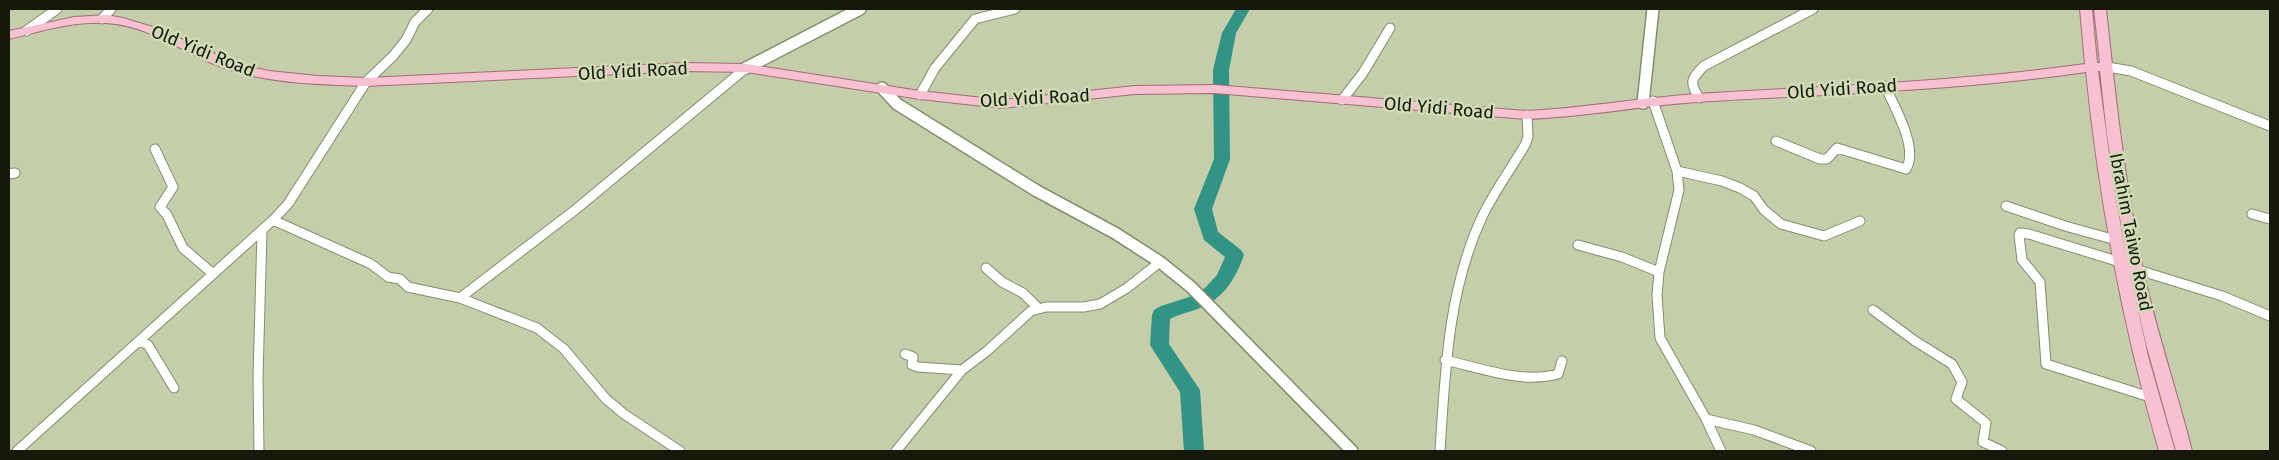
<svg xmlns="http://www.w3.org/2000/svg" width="2279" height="460" font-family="'Fira Sans',sans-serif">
  <rect width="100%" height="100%" fill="#c4ceaa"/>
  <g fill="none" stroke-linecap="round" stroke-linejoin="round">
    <path fill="#329484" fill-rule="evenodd" d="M 1236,9 L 1250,9 L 1236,33 L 1229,70 L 1230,159 L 1212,209 L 1218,232 L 1241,250 L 1244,255 C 1236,278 1223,299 1200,308 C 1190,312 1179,314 1170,319 L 1169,344 L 1200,390 L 1204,451 L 1184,451 L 1180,392 L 1150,345 L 1152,315 L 1154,310 L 1161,306 L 1189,297 L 1205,288 L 1217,275 L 1225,257 L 1204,240 L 1194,209 L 1214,159 L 1213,70 L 1222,33 Z"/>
    <g stroke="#858e6c" stroke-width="11">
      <path id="street" d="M 102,19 L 111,9
        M 26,31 L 57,9
        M 2107,67 L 2131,71 L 2270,126
        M 920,95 L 935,68 L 975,19 L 1015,9
        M 1699,98 C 1689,82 1691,79 1704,66 L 1813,9
        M 1342,100 L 1363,73 L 1390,28
        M 1653,101 L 1677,171 L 1679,190 L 1659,272 L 1657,295 L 1660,338 L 1706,419 L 1721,451
        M 1776,141 L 1820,159 L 1827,159 L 1837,148 L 1906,169 C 1919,148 1894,106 1885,86
        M 155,149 L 173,187 L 160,207 L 167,215 L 183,248 L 212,273
        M 1677,171 L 1722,181 L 1740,188 L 1754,196 L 1764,210 L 1781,224 L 1824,236 L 1860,221
        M 9,174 L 15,173
        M 2006,206 L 2065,226 L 2116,240
        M 2252,214 L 2270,219
        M 273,220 L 371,264 L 388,277 L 400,279 L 408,287 L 460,298 L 537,328 L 564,349 L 606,399 L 624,414 L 680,451
        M 1578,245 L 1622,257 L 1659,272
        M 2120,262 L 2029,234 L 2020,233 L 2019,235 L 2022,260 L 2040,282 L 2046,364 L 2153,398
        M 986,268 L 1002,282 L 1023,293 L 1038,308
        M 2135,269 L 2222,296 L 2270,316
        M 460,298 L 575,210 L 746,68
        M 1873,310 L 1915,341 L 1952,364 L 1962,382 L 1956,399 L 1986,423 L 1983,442 L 2002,451
        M 140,341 L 148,345 L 174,388
        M 905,354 L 913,357 L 912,365 L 918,367 L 962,370
        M 1445,360 C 1481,368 1521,384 1558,374 L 1562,361
        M 1706,419 L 1754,430 L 1811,451
        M 17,451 L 273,220 L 288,204 L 366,82 L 393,56 L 406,40 L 415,22 L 428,9
        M 259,451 L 258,378 L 262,231
        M 896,451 L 962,370 L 987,351 L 1031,311 L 1046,307 L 1084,307 L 1100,304 L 1127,288 L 1160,262
        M 1440,451 C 1445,372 1448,290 1482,217 C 1494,192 1511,169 1525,145 L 1528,137 L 1527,115"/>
    </g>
    <g stroke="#858e6c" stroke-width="14">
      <path id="secondary" d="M 746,68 L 860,9
        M 882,88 L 897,104 L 1037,191 L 1115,233 L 1160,262 L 1191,287 L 1352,451
        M 1643,103 L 1653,9"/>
    </g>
    <g stroke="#a46b78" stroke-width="2">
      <path id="primary" d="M 2080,9 L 2092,9 L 2097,63 L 2100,63 L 2094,9 L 2106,9 C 2115,93 2124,177 2141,260 C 2154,325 2176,387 2192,451 L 2176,451 L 2146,344 L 2129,269 L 2148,356 L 2175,451 L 2159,451 C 2123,327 2099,200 2086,72 C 1957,91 1826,94 1697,102 C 1640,106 1584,117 1527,119 L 1215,93 L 1135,94 L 1001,108 L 920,99 L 746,72 L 684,71 L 366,86 C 316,84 266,84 219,66 C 182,52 147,25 106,23 C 73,21 41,31 9,39 L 9,31 L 74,17 L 107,15 L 123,18 L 156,28 L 241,65 L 269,71 L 318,76 L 366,78 L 684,63 L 746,64 L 920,91 L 1001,100 L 1135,86 L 1215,85 L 1527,111 C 1584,108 1640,98 1696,94 C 1826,86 1957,82 2085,64 ZM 2098,71 L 2100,71 L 2107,135 L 2126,256 L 2112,176 Z"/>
    </g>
    <use href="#street" stroke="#fff" stroke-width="9"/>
    <use href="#secondary" stroke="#fff" stroke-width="11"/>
    <use href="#primary" fill="#f7c1d1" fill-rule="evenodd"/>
  </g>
  <g text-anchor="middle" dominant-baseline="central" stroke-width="5" stroke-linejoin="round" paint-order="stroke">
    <g font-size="18" fill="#15180b" stroke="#d1dbb6">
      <text transform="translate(203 51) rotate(22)">Old Yidi Road</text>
      <text transform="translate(633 71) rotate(-3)">Old Yidi Road</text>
      <text transform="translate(1842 89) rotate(-4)">Old Yidi Road</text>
      <text transform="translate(1035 98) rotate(-3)">Old Yidi Road</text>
      <text transform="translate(1439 108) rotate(5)">Old Yidi Road</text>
      <text transform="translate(2131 232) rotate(79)">Ibrahim Taiwo Road</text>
    </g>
  </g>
  <rect width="2279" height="460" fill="none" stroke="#15180b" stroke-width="20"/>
</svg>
